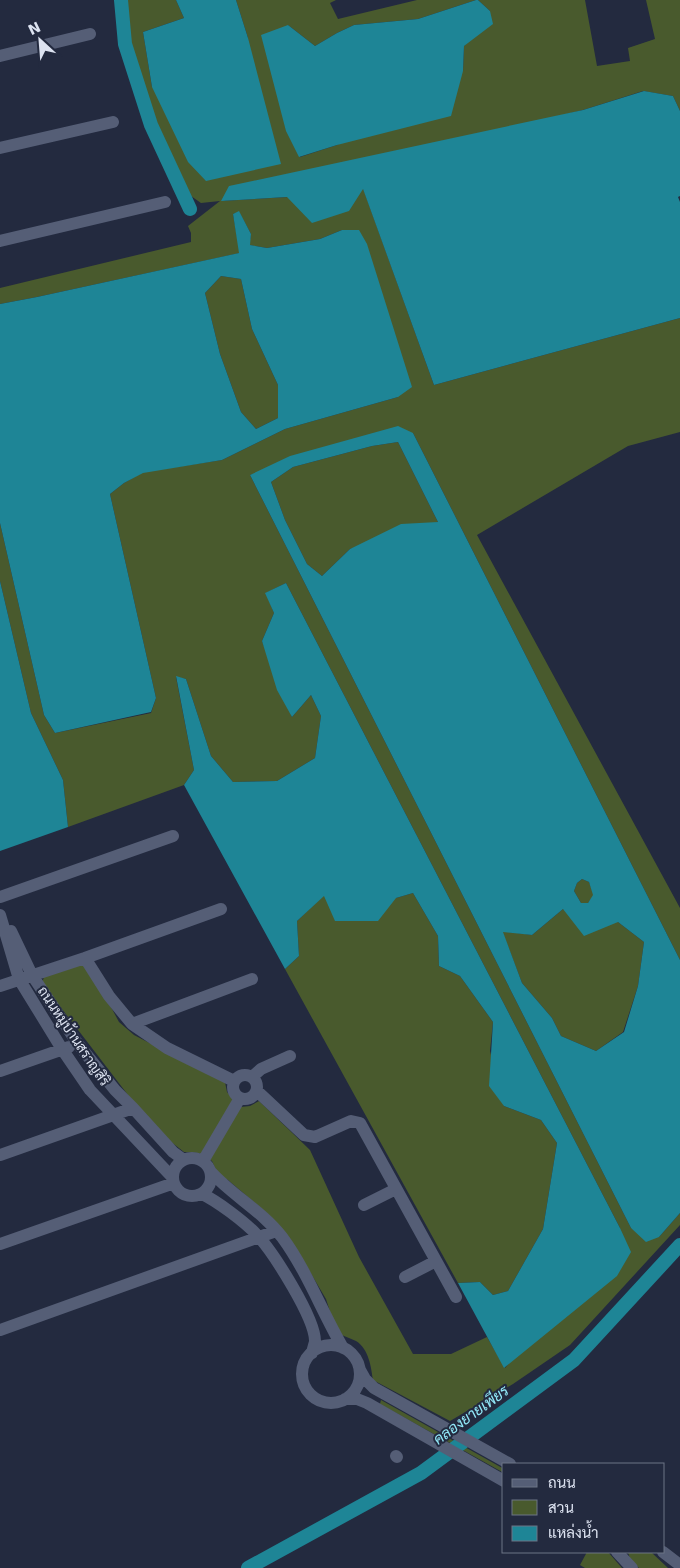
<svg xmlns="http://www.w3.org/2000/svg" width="680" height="1568" font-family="'DejaVu Sans',Sarabun,sans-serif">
  <rect width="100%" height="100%" fill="#232a3f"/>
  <path fill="#495a2d" d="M 124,0 L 176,0 L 184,18 L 143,32 L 152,87 L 248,38 L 236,0 L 336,0 L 330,3 L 338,19 L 417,0 L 476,0 L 418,19 L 354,25 L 337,33 L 315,46 L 288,25 L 300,157 L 337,145 L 463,71 L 464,46 L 490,11 L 478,0 L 585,0 L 597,66 L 630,61 L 628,48 L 655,39 L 646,0 L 680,0 L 680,111 L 673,96 L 643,91 L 583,110 L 221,201 L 288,197 L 363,188 L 434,385 L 680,318 L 680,432 L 628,446 L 477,535 L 680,908 L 680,960 L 413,433 L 250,475 L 631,1228 L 659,1237 L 680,1213 L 680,1225 L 570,1345 L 513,1384 L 450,1421 L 373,1380 C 371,1367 369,1349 356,1341 C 350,1338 343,1336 337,1333 L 326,1299 L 300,1255 L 268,1214 L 228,1180 L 218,1175 L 212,1161 L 199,1153 L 184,1152 L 166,1138 L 138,1108 L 42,983 L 44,977 L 81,962 L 112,1009 L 119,1022 L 134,1035 L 225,1082 L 227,1092 L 241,1107 L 250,1106 L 259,1101 L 310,1150 L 359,1257 L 413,1354 L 451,1354 L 487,1337 L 505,1368 L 620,1228 L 286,583 L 266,593 L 274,613 L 262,641 L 292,717 L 311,695 L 321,716 L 315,758 L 277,781 L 233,782 L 211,756 L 186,679 L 176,677 L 194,770 L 184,785 L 68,827 L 63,780 L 31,713 L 0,581 L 0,523 L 44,715 L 55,733 L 151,713 L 156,698 L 110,494 L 124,483 L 143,472 L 222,460 L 285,429 L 398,397 L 342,230 L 320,239 L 267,248 L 249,245 L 251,234 L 239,212 L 233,214 L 240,253 L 37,297 L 0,304 L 0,288 L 191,242 L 191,233 L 188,226 L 220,201 L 201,203 L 191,196 C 179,171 164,146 153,120 C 139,84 128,38 124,0 Z
    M 221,276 L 241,279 L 252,329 L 278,385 L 278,418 L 256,429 L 241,412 L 220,354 L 205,293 Z
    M 398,442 L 438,522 L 350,549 L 322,576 L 307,564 L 285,520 L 271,482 L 293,467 L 372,446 Z
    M 582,879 L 589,882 L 594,895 L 588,903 L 581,903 L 574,891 L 577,883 Z
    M 413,893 L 438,936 L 439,966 L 460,976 L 493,1022 L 490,1051 L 504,1106 L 541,1120 L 557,1143 L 543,1229 L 508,1291 L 493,1295 L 480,1282 L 458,1283 L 285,969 L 299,956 L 297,921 L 324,895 L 396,898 Z
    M 563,909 L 618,922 L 644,942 L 638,986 L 623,1032 L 596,1051 L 561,1036 L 552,1018 L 522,983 L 502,931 L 532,935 Z
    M 381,1400 L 504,1469 L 504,1473 L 380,1404 Z
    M 587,1552 L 608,1552 L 622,1568 L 585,1568 L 580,1565 Z
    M 628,1552 L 651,1552 L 668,1568 L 639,1568 L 630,1559 Z"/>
  <path fill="#1e8596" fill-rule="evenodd" d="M 176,0 L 236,0 L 248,38 L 281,164 L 206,181 L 188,162 L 152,87 L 143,32 L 184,18 Z
    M 476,0 L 478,0 L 490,11 L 493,24 L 464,46 L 463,71 L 451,116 L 337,145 L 299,157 L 286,131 L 261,35 L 288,25 L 315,46 L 337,33 L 354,25 L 418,19 Z
    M 644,91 L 673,96 L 680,111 L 680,196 L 678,197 L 680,202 L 680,318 L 434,385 L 363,189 L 349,211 L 312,223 L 287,197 L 221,201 L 229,186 L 583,110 Z
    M 239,211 L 251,234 L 250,245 L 267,248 L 320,239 L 342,230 L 359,230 L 367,244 L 412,387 L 398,397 L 285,429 L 222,460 L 143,473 L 124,483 L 110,494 L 156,698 L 151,712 L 55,733 L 44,715 L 0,523 L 0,304 L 37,297 L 239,253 L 233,214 ZM 221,276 L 241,279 L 252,329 L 278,385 L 278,418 L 256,429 L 241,412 L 220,354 L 205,293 Z
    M 398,426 L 413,433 L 680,960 L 680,1213 L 659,1237 L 646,1242 L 631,1228 L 250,475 L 290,456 ZM 398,442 L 438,522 L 401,524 L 350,549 L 322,576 L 307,564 L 285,520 L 271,482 L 293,467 L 372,446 ZM 582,879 L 589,882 L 593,895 L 588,903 L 581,903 L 574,891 L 577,883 ZM 563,909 L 584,936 L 618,922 L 644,942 L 638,986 L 624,1032 L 596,1051 L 561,1036 L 552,1018 L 522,983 L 503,932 L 532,935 Z
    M 0,581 L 31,713 L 63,780 L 68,827 L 0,851 Z
    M 286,583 L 620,1228 L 631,1252 L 617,1276 L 504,1368 L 458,1283 L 480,1282 L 493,1295 L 508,1291 L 543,1229 L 557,1143 L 541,1120 L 504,1106 L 489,1086 L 493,1022 L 460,976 L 439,966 L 438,936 L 413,893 L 396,898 L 378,921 L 335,921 L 324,896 L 297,921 L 299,956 L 285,969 L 184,785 L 194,770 L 176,676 L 186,679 L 211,756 L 233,782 L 277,781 L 315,758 L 321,716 L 311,695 L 292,717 L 277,690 L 262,641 L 274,613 L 265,593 Z"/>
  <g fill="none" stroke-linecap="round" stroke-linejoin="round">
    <path stroke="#1e8596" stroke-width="14" d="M 121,0 L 125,44 L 151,125 L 190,209
      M 248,1568 L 421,1473 L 574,1360 L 680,1245"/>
    <path stroke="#555e76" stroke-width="12" d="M 0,56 L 90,34
      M 0,148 L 113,122
      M 0,241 L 165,202
      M 0,897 L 173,836
      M 0,915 L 19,979 L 62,1049 L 90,1090 L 173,1178
      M 11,931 L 32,975 L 78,1044 L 115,1090 L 133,1108 L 173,1152 L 184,1160
      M 85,958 L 109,996 L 132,1024 L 167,1048 L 234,1081
      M 0,986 L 85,958 L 221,909
      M 132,1024 L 252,979
      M 0,1071 L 69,1047
      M233 1087a12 12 0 1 1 24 0a12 12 0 1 1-24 0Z
      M 252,1077 L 261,1069 L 290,1056
      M 257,1091 L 304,1135 L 315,1137 L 351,1121 L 360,1123 L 456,1297
      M 0,1155 L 133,1108
      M173 1177a19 19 0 1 1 38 0a19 19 0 1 1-38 0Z
      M 203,1161 L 240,1098
      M 211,1172 C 233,1196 262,1211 282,1237 C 307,1271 322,1312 343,1348
      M 202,1194 C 217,1201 245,1222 257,1235 C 273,1252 316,1319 315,1342 C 314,1345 313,1349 312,1353
      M 364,1205 L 396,1189
      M 0,1244 L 174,1183
      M 405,1277 L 436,1261
      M 0,1330 L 276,1231
      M302 1374a29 29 0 1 1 58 0a29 29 0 1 1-58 0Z
      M 360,1370 L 365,1379 L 374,1388 L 510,1464
      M 345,1399 L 357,1399 L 367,1403 L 504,1481
      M 396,1456 L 397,1457
      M 617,1552 L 632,1568
      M 663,1552 L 680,1565"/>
  </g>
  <g text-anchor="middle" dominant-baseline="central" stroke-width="4" stroke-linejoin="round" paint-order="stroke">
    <g font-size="14" fill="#dde3f1" stroke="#232a3f">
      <text transform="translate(74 1036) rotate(56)">ถนนหมู่บ้านสราญสิริ</text>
    </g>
    <g font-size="15" font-style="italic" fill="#92e9f9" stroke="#232a3f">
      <text transform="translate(471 1415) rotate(-36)">คลองยายเพียร</text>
    </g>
  </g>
  <rect x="502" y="1463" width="162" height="90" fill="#232a3f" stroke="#6d7486"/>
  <rect x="512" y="1479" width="25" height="8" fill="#555e76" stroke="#6d7486"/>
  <text x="548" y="1488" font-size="15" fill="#dde3f1">ถนน</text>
  <rect x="512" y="1500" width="25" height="15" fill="#495a2d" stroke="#6d7486"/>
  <text x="548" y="1513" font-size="15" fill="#dde3f1">สวน</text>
  <rect x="512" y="1526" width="25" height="15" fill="#1e8596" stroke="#6d7486"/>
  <text x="548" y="1538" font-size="15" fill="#dde3f1">แหล่งน้ำ</text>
  <g transform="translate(40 40) rotate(334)" stroke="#232a3f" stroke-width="4" paint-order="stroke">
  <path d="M0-4L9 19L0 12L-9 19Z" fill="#dde3f1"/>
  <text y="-8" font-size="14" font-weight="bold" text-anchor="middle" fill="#dde3f1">N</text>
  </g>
</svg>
